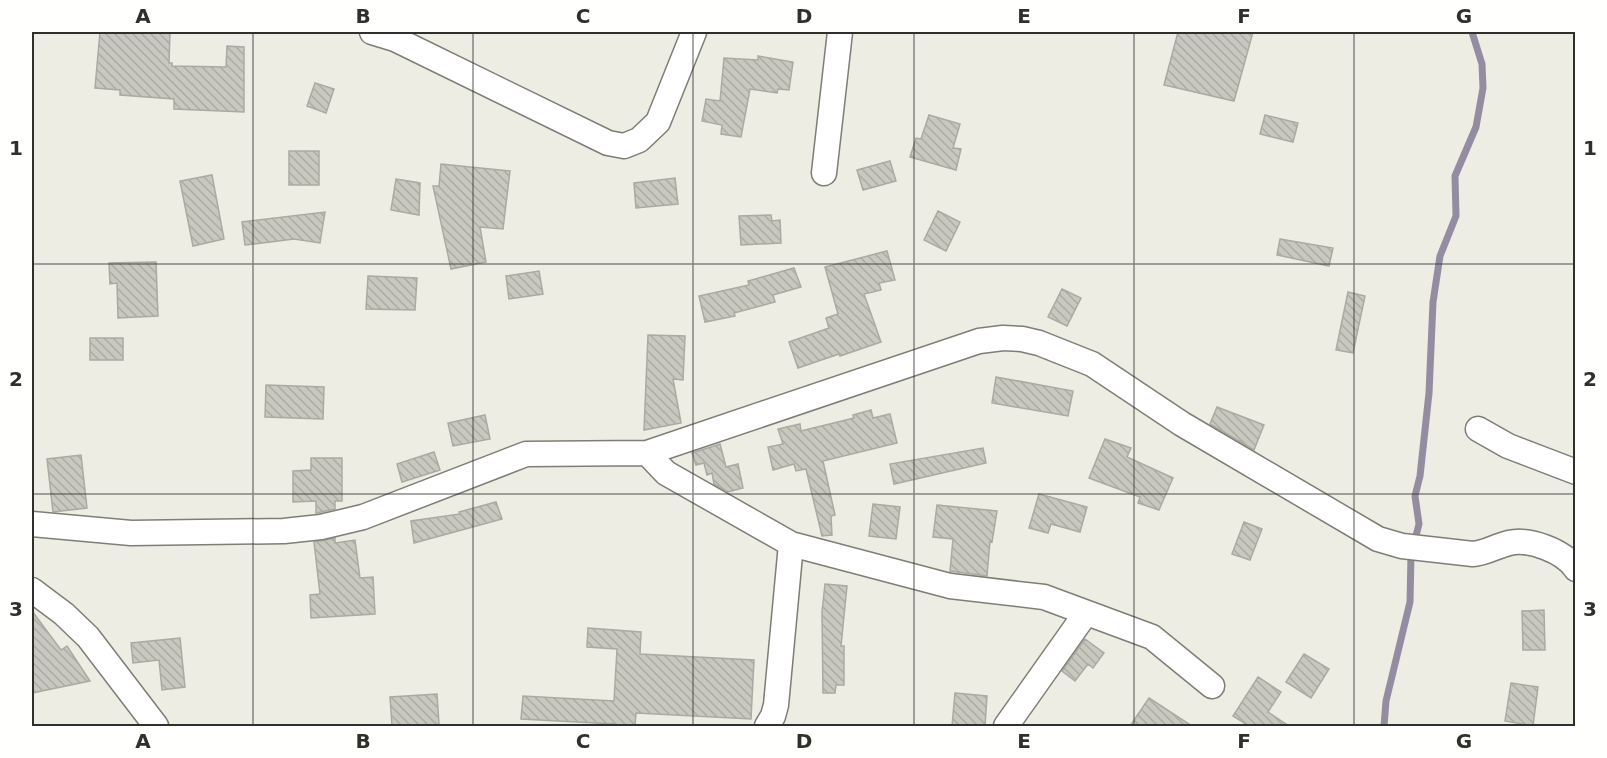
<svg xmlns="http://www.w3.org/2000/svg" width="1607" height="758" font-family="'DejaVu Sans',sans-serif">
  <defs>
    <pattern id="building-back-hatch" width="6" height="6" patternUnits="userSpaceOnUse" patternTransform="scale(1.5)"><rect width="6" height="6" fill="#c8c8bf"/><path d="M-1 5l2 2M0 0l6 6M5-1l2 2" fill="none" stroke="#acaca4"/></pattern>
  </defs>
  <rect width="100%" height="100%" fill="#edede4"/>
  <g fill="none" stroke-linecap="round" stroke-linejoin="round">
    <path stroke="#948da2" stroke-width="7" d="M 1384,726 L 1386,701 L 1410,602 L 1411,555 L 1419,524 L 1415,496 L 1420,476 L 1429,393 L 1433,302 L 1440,256 L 1456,216 L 1455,176 L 1476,127 L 1483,88 L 1482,64 L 1472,32"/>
  </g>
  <path fill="url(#building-back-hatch)" stroke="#a9aaa1" stroke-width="1.5" d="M 100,32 L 170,32 L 169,63 L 172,63 L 172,66 L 226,67 L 227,46 L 244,47 L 244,112 L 174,109 L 174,99 L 120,95 L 120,90 L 95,88 Z
    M 1178,32 L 1253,32 L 1234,101 L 1164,85 Z
    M 758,56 L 793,62 L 789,90 L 778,89 L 777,93 L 750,89 L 741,137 L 721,134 L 722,125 L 702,121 L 706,99 L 720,101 L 724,58 L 758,60 Z
    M 315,83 L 334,89 L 326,113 L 307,106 Z
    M 929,115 L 960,124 L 953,148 L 961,149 L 956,170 L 910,157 L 916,138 L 921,139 Z
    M 1265,115 L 1298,123 L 1293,142 L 1260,134 Z
    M 289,151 L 319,151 L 319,185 L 289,185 Z
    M 890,161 L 896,181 L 863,190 L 857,170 Z
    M 441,164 L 510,171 L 503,229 L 480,227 L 486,262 L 451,269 L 433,186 L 439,186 Z
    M 212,175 L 224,239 L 193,246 L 180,181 Z
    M 675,178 L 678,204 L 636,208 L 634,183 Z
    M 396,179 L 420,183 L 419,215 L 391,210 Z
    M 938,211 L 960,222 L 946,251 L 924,240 Z
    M 325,212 L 320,243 L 294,239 L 245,245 L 242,222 Z
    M 771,215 L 772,221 L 780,220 L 781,243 L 741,245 L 739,216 Z
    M 1280,239 L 1333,248 L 1329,266 L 1277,255 Z
    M 887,251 L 895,280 L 879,283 L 881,290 L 864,294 L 881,342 L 840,356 L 839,354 L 798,368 L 789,342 L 829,328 L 826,318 L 838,314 L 825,267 Z
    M 156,262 L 158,316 L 118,318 L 117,283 L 110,284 L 109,263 Z
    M 794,268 L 801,287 L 773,295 L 775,302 L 734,313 L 735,316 L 705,322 L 699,296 L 749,285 L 748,281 Z
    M 539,271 L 543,294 L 509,299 L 506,276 Z
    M 368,276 L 417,278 L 415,310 L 366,309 Z
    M 1062,289 L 1081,298 L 1067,326 L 1048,317 Z
    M 1348,292 L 1365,296 L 1353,353 L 1336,350 Z
    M 648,335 L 685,336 L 683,380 L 673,379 L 681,423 L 644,430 Z
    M 90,338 L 123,338 L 123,360 L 90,360 Z
    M 996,377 L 1073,391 L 1068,416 L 992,403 Z
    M 266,385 L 324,387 L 323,419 L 265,417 Z
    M 1217,407 L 1264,425 L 1254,450 L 1210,424 Z
    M 871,410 L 873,418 L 890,414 L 897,443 L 823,461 L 835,515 L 831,516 L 832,535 L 822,536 L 806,469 L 796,471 L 794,464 L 773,470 L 768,447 L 783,444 L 778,429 L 800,424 L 801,431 L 854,418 L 853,415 Z
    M 485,415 L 490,439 L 453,446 L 448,423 Z
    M 1105,439 L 1131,448 L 1127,457 L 1173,478 L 1159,510 L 1138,503 L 1140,497 L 1089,478 Z
    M 720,444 L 726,467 L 738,464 L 743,488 L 728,492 L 714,484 L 712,473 L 707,475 L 704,463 L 696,465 L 692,453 Z
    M 983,448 L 986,463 L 894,484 L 890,464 Z
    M 434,452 L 440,470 L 402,482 L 397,464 Z
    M 81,455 L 87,508 L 53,512 L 47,459 Z
    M 311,458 L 342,458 L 342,501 L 335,501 L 335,509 L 316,513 L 316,501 L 293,502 L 293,471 L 311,470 Z
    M 1039,494 L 1087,507 L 1080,532 L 1051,524 L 1048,533 L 1029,528 Z
    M 496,502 L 502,519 L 414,543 L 411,521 L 460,514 L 459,512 Z
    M 873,504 L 900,507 L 896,539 L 869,536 Z
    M 937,505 L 997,511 L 992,542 L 990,541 L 987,576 L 950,571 L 953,539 L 933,537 Z
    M 1244,522 L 1262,529 L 1250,560 L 1232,554 Z
    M 335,538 L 335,543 L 355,540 L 360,578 L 373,577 L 375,614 L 311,618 L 310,595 L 320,594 L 314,542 Z
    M 825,584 L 847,586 L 841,646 L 844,646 L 844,685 L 836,685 L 835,693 L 823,693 L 822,612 Z
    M 1544,610 L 1545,650 L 1523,650 L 1522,611 Z
    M 32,611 L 61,650 L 67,646 L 90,681 L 32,693 Z
    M 588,628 L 641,632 L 640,654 L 754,660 L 751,719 L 636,713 L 635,726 L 614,726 L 614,724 L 521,719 L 523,696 L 614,701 L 617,649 L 587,647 Z
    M 180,638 L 185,687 L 162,690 L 159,660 L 133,663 L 131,643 Z
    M 1085,639 L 1104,653 L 1093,668 L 1088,664 L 1075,681 L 1062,671 Z
    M 1304,654 L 1329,669 L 1311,698 L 1286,682 Z
    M 1258,677 L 1281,692 L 1268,712 L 1289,726 L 1249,726 L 1233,716 Z
    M 1511,683 L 1538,687 L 1533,726 L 1505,721 Z
    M 955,693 L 987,696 L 985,726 L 952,726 Z
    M 437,694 L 439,724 L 432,725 L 433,726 L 392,726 L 390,697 Z
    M 1149,698 L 1192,726 L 1130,726 Z"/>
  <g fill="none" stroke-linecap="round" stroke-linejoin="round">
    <g stroke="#7e7e76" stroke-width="27">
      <path id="minor" d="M 372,32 L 395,39 L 608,143 L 624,146 L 639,140 L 658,122 L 694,32
        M 824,173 L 840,32
        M 1478,429 L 1508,446 L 1576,472
        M 647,453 L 666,473 L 791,544 L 950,586 L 1044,597 L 1152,637 L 1212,686
        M 32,524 L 131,533 L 284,531 L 321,527 L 363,517 L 526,454 L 647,453 L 979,341 L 1003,338 L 1022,339 L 1039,343 L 1092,364 L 1182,424 L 1378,539 L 1402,546 L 1473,554 C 1486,553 1496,546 1509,543 C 1529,538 1564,551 1576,569
        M 32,590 L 64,614 L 88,637 L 156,726
        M 767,726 L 773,716 L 776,705 L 791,544
        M 1006,726 L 1086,613"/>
    </g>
    <use href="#minor" stroke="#fff" stroke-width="24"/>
  </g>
  <path fill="none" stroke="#2f2f2c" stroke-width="1.5" stroke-opacity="0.55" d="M 253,32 L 253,726M 473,32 L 473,726M 693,32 L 693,726M 914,32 L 914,726M 1134,32 L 1134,726M 1354,32 L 1354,726M 32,264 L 1576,264M 32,494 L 1576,494"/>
  <rect width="1607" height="758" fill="none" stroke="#fffffe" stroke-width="66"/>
  <rect x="33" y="33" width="1541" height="692" fill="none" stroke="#2f2f2c" stroke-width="2"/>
  <g font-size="20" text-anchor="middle" font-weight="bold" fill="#2f2f2c">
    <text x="143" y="23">A</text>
    <text x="363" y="23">B</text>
    <text x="583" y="23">C</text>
    <text x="804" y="23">D</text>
    <text x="1024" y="23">E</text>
    <text x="1244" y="23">F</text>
    <text x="1464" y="23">G</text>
    <text x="16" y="155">1</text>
    <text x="1590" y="155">1</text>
    <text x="16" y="386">2</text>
    <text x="1590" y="386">2</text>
    <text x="16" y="616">3</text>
    <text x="1590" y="616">3</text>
    <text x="143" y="748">A</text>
    <text x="363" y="748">B</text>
    <text x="583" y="748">C</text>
    <text x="804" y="748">D</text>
    <text x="1024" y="748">E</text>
    <text x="1244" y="748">F</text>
    <text x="1464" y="748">G</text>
  </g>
</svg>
